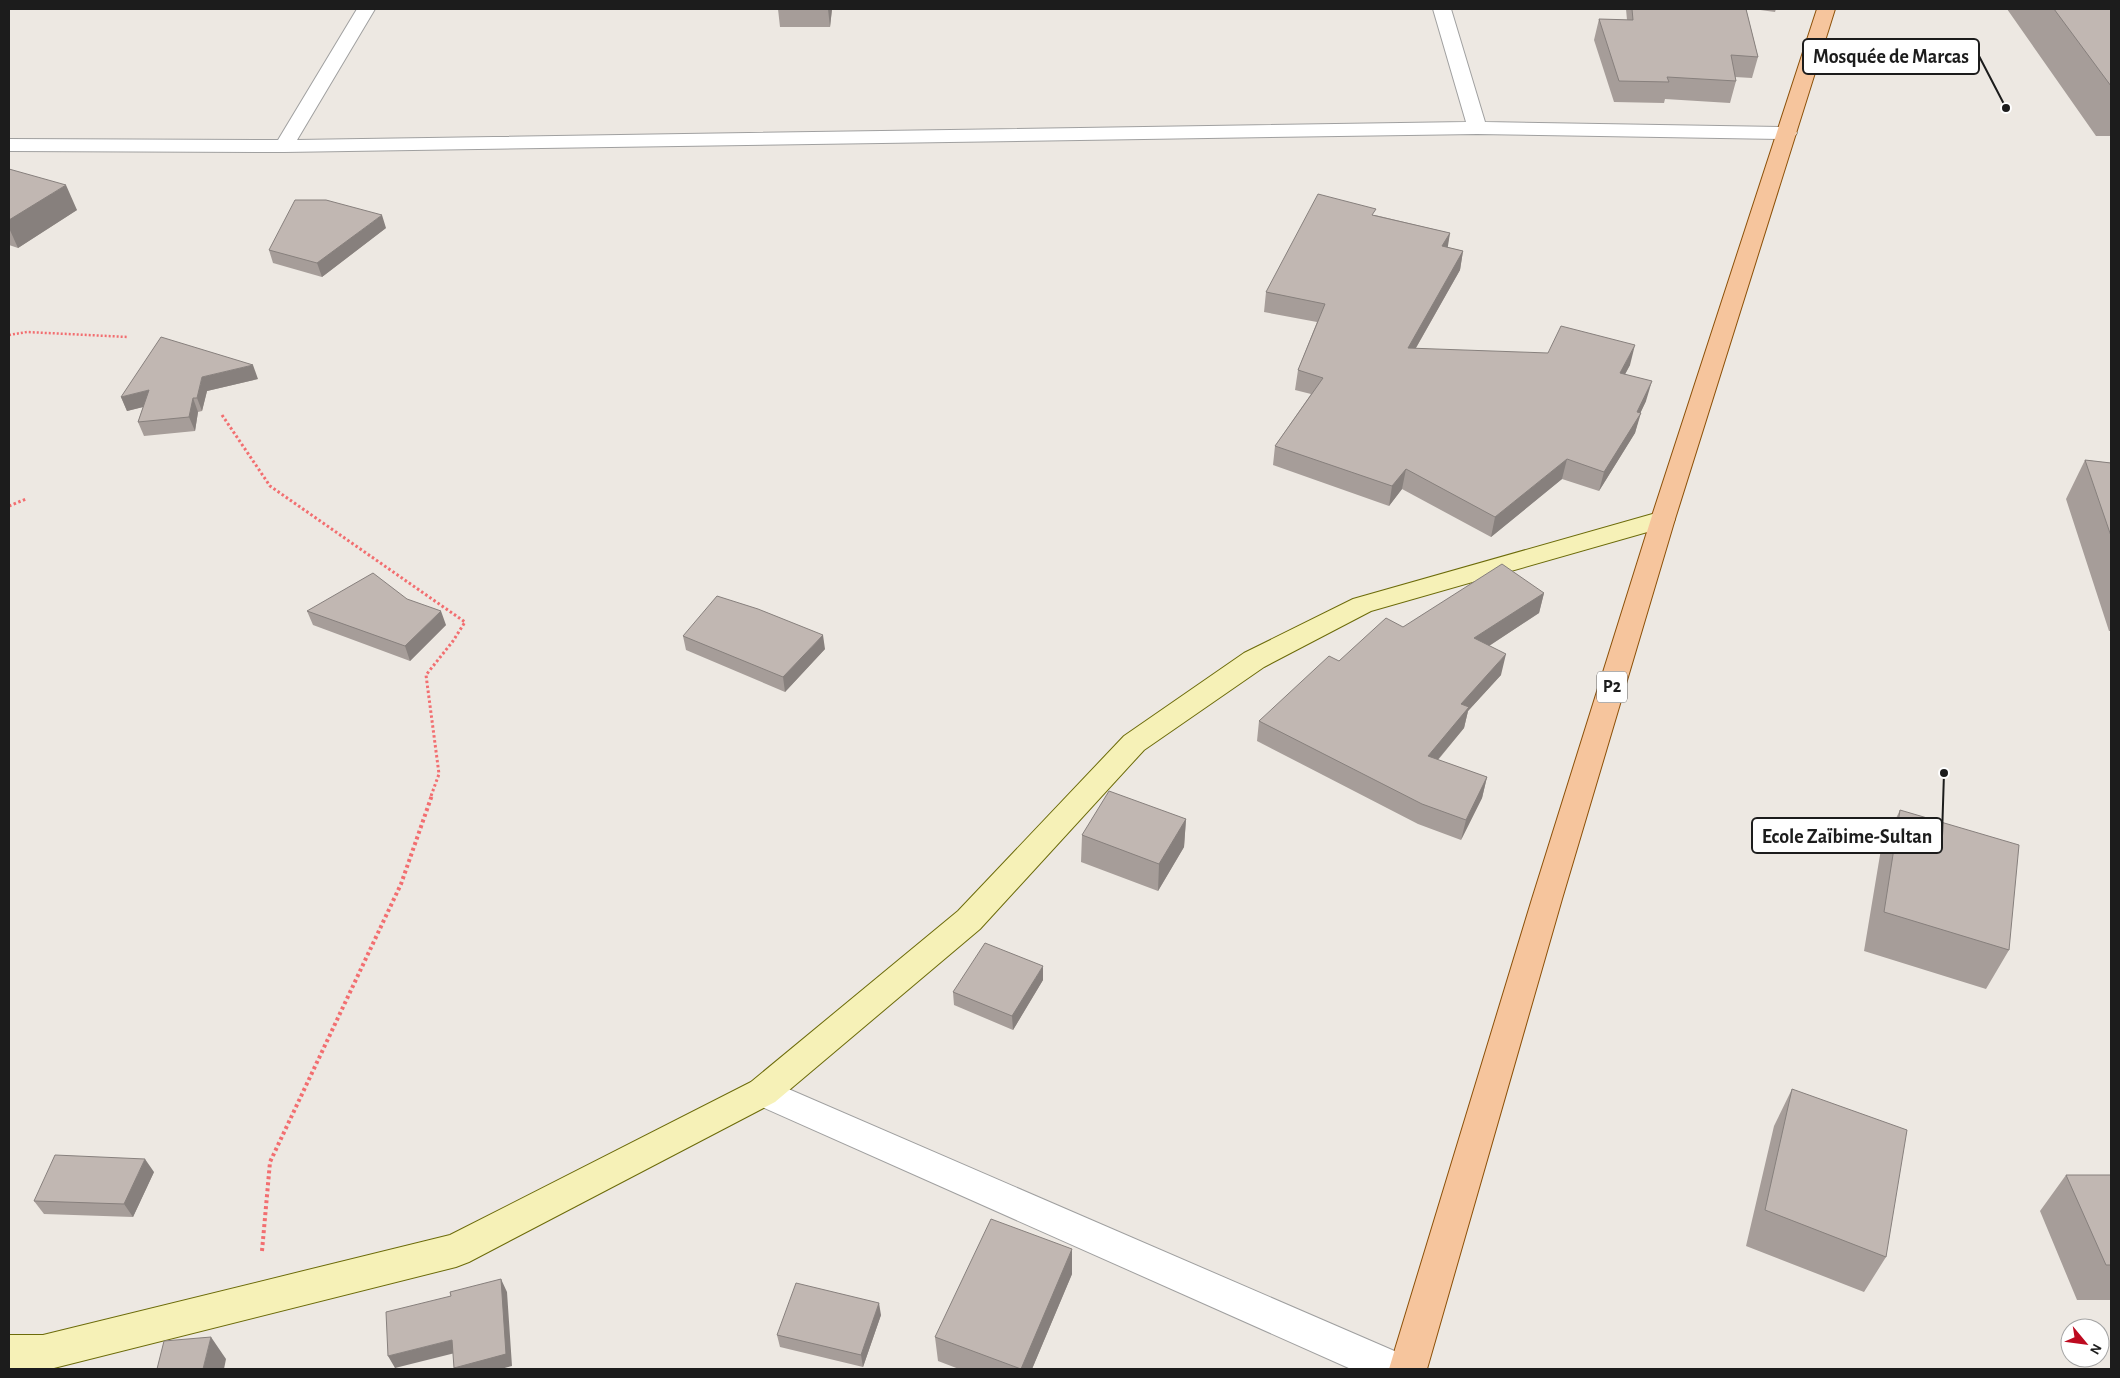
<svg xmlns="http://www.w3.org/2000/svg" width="2120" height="1378" font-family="'Alegreya Sans',sans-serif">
  <rect width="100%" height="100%" fill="#ede8e2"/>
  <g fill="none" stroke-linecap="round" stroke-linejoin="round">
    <g stroke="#a0a0a0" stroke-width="2">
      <path id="minor" d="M 357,9 L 375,9 L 297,140 L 1466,122 L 1433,9 L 1451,9 L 1485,122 L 1787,127 L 1794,129 L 1797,133 L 1794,137 L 1787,139 L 1477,134 L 284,152 L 9,151 L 9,139 L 278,140 Z
        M 763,1078 L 1406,1356 L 1412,1369 L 1351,1369 L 751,1102 L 746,1092 L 751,1082 Z"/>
    </g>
    <g stroke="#6c6b0a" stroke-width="2">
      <path id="secondary" d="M 1663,511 L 1672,513 L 1675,519 L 1672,525 L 1371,611 L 1264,667 L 1144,750 L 980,929 L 775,1102 L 469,1262 L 456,1267 L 50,1369 L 9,1369 L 9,1335 L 43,1335 L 450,1235 L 751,1082 L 958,911 L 1124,736 L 1244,653 L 1353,599 Z"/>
    </g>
    <g stroke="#8c5008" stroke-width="2">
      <path id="primary" d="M 1817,9 L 1835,9 L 1675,519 L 1562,899 L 1427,1369 L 1389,1369 L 1532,899 L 1651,519 Z"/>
    </g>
    <path stroke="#f26e70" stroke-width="2.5" stroke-dasharray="2 2" stroke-linecap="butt" d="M 9,335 L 27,332 L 128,337"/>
    <path stroke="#f26e70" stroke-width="3" stroke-dasharray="2.5 2.5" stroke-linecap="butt" d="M 222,415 L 270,486 L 465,622 L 453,641 L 426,675 L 439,774 L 431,796
      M 9,506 L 26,499"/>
    <path stroke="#f26e70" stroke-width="4" stroke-dasharray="3 3" stroke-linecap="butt" d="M 262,1251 L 270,1162 L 401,884 L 432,795"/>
    <use href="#minor" fill="#fff" fill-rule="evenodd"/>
    <use href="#secondary" fill="#f6f1b7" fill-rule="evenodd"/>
    <use href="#primary" fill="#f6c59d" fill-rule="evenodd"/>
  </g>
  <path fill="#a69d99" d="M 778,9 L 832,9 L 830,27 L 780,27 Z
    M 1626,9 L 1746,9 L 1758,57 L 1752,78 L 1735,77 L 1736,81 L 1730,103 L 1665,99 L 1664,103 L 1614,102 L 1594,40 L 1599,19 L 1627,20 Z
    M 1753,9 L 1776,9 L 1775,12 Z
    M 2007,9 L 2111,9 L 2111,136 L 2096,136 Z
    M 9,169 L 77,210 L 18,248 L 9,245 Z
    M 1375,215 L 1450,233 L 1447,247 L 1463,251 L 1460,270 L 1416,348 L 1630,365 L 1625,374 L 1646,401 L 1640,413 L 1635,433 L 1599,491 L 1562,479 L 1491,537 L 1402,489 L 1389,506 L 1273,465 L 1275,446 L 1311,394 L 1295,390 L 1298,370 L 1317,322 L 1264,312 L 1266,292 Z
    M 386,228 L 322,277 L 273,263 L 269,250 Z
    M 258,379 L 207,391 L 202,411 L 198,412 L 195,431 L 144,436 L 138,422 L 143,407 L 127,411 L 121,397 Z
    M 2085,460 L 2111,463 L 2111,631 L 2109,631 L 2066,499 Z
    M 1544,593 L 1539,613 L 1489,646 L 1501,675 L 1468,711 L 1464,728 L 1438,760 L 1487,777 L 1482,798 L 1461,840 L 1418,824 L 1257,741 L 1259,721 L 1403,627 Z
    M 307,611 L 446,625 L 410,661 L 313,625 Z
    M 683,636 L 825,649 L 785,692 L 686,650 Z
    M 1900,810 L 2009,950 L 1986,989 L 1864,951 L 1881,849 Z
    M 1186,819 L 1184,847 L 1158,891 L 1081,862 L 1082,835 Z
    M 1043,980 L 1013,1030 L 954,1005 L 953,992 Z
    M 1792,1089 L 1886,1257 L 1864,1292 L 1746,1246 L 1774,1126 Z
    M 154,1172 L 133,1217 L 44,1214 L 34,1201 Z
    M 2066,1175 L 2111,1175 L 2111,1300 L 2077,1300 L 2040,1211 Z
    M 1072,1249 L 1072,1274 L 1032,1369 L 959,1369 L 938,1361 L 935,1337 Z
    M 881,1315 L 863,1367 L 780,1347 L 777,1335 Z"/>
  <path fill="#87807d" d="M 828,9 L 832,9 L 830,27 Z
    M 66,185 L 77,210 L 18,248 L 9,228 L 9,220 Z
    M 382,215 L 386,228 L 322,277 L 317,263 Z
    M 1450,233 L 1447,252 L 1442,246 Z
    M 1463,251 L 1460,270 L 1405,367 L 1408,348 Z
    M 1635,345 L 1630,365 L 1615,393 L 1620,373 Z
    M 253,365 L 258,379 L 207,391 L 202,411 L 197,398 L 202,377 Z
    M 1652,381 L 1646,401 L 1639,416 L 1641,413 L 1635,433 L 1599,491 L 1604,472 L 1637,412 Z
    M 149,390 L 155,404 L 127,411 L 121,397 Z
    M 193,398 L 198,412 L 195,431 L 189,417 Z
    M 1567,459 L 1562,479 L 1491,537 L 1495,517 Z
    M 1406,469 L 1402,489 L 1389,506 L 1392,486 Z
    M 1544,593 L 1539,613 L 1469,659 L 1474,638 Z
    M 441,611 L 446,625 L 410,661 L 405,646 Z
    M 823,635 L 825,649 L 785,692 L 783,677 Z
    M 1506,654 L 1501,675 L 1468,711 L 1464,728 L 1424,776 L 1428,756 L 1461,704 Z
    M 1487,777 L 1482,798 L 1461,840 L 1466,820 Z
    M 1186,819 L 1184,847 L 1158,891 L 1159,864 Z
    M 1043,966 L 1043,980 L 1013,1030 L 1012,1016 Z
    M 145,1159 L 154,1172 L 133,1217 L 124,1204 Z
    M 1072,1249 L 1072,1274 L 1032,1369 L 1021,1369 Z
    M 501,1279 L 507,1292 L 512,1366 L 501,1369 L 454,1369 L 454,1368 Z
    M 879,1303 L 881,1315 L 863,1367 L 861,1355 Z
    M 211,1337 L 226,1359 L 224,1369 L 203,1369 Z
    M 452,1340 L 459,1352 L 395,1368 L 388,1356 Z"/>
  <path fill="#c1b7b2" stroke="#87807d" d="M 1632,9 L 1746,9 L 1758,57 L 1731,55 L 1736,81 L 1667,77 L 1669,82 L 1619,81 L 1599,19 L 1633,20 Z
    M 2054,9 L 2111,9 L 2111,86 Z
    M 9,169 L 66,185 L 9,220 Z
    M 1318,194 L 1376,209 L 1372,215 L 1450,233 L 1442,246 L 1463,251 L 1408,348 L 1548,353 L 1561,326 L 1635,345 L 1620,373 L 1652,381 L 1637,412 L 1641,413 L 1604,472 L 1567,459 L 1495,517 L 1406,469 L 1392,486 L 1275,446 L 1323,378 L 1298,370 L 1325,304 L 1266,292 Z
    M 295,200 L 326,200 L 382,215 L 317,263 L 269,250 Z
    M 161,337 L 253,365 L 202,377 L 197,398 L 193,398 L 189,417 L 138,422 L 149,390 L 121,397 Z
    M 2085,460 L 2111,463 L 2111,536 Z
    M 1502,564 L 1544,593 L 1474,638 L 1506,654 L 1461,704 L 1469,707 L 1428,756 L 1487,777 L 1466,820 L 1422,804 L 1259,721 L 1329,656 L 1339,661 L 1386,618 L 1403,627 Z
    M 373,573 L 407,599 L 441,611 L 405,646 L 307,611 Z
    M 717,596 L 758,609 L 823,635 L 783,677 L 683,636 Z
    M 1109,791 L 1186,819 L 1159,864 L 1082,835 Z
    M 1900,810 L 2019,845 L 2009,950 L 1884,912 Z
    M 985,943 L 1043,966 L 1012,1016 L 953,992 Z
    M 1792,1089 L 1907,1130 L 1886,1257 L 1765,1210 Z
    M 55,1155 L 145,1159 L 124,1204 L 34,1201 Z
    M 2066,1175 L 2111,1175 L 2111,1265 L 2106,1265 Z
    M 991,1219 L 1072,1249 L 1021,1369 L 935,1337 Z
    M 501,1279 L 506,1354 L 454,1368 L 452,1340 L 388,1356 L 386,1312 L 451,1296 L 450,1292 Z
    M 796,1283 L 879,1303 L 861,1355 L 777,1335 Z
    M 211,1337 L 203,1369 L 157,1369 L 164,1341 Z"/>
  <g text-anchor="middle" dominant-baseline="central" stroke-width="4" stroke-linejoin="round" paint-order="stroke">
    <rect fill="#fff" stroke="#606060" stroke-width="1" x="1597" y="671.5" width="30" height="31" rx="4"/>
    <g font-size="18" font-weight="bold" fill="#1c1c1c">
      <text x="1612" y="687">P2</text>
    </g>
  </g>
  <path fill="none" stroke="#1c1c1c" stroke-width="2" d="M2006 108L1979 56M1944 773L1942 836"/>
  <g fill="#1c1c1c" stroke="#fff" stroke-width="2">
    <circle cx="2006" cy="108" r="5"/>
    <circle cx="1944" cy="773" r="5"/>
  </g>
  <g fill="#fff" stroke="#1c1c1c" stroke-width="2">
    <rect x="1803" y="39" width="176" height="35" rx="5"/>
    <rect x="1752" y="818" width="190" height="35" rx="5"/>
  </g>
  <g font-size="20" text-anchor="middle" font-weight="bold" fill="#1c1c1c">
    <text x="1891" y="63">Mosquée de Marcas</text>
    <text x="1847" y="843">Ecole Zaïbime-Sultan</text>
  </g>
  <rect width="2120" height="1378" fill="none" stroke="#1c1c1c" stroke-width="20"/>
  <g transform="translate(2085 1343) rotate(119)"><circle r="24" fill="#ffffff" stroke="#a4a4a4"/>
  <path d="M0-4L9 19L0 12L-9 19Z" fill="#bd0a20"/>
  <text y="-8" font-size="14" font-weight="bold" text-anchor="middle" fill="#1c1c1c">N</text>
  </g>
</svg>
